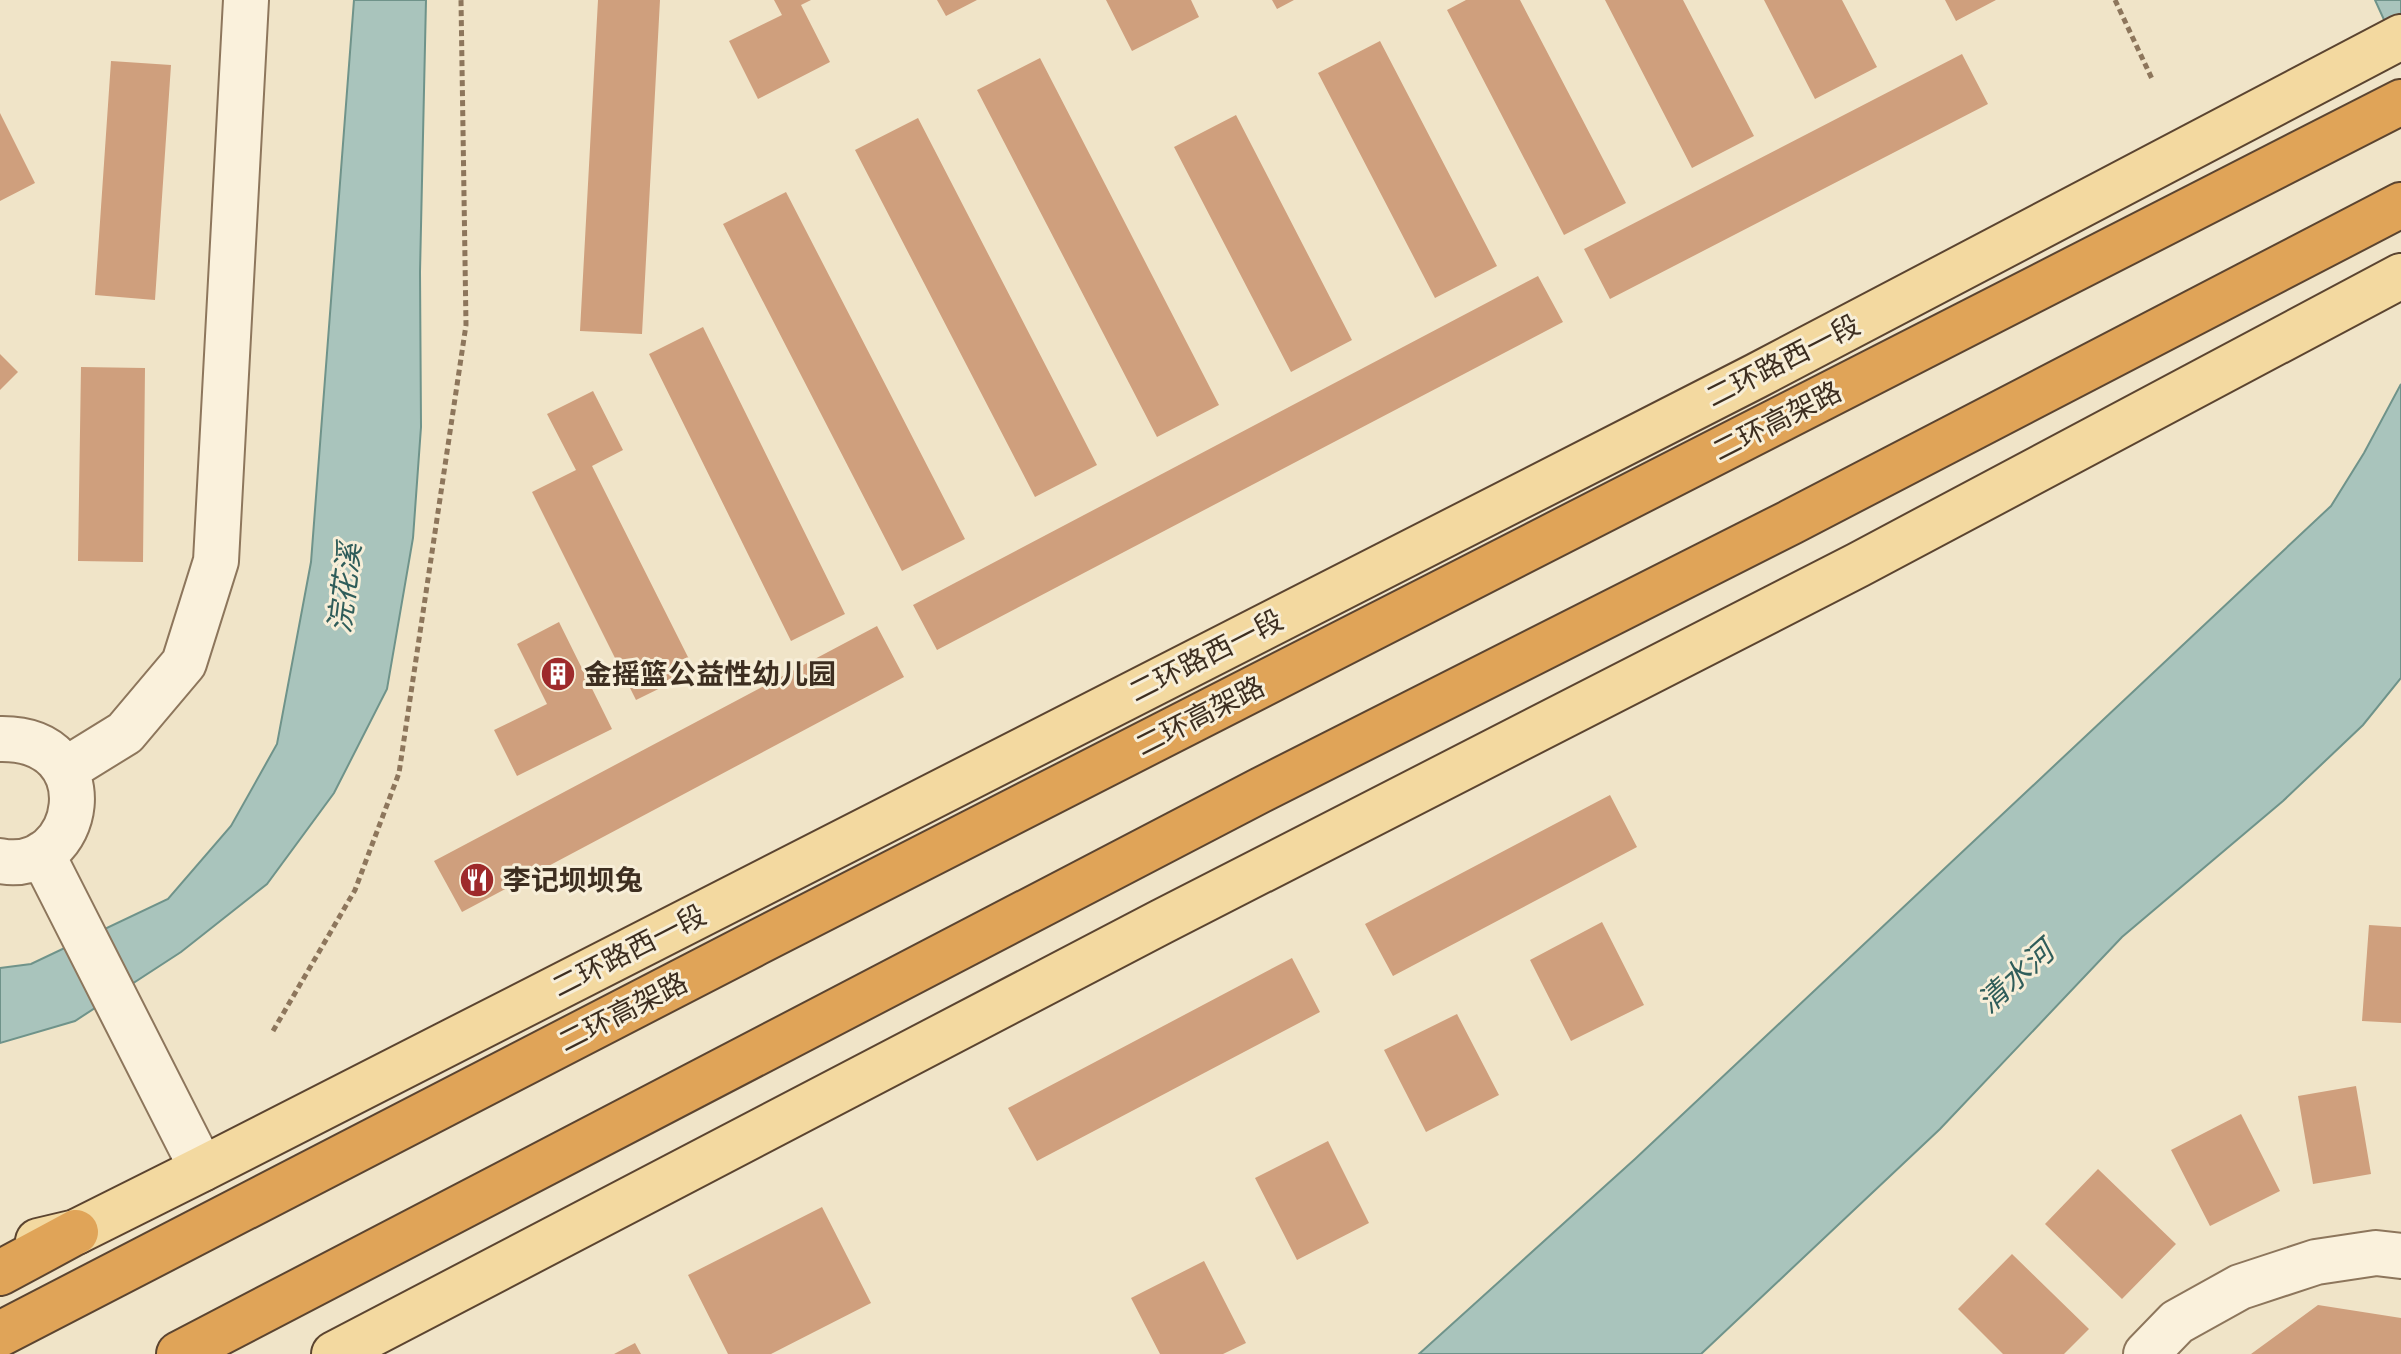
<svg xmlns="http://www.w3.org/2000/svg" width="2401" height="1354" font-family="'Zilla Slab','Noto Sans SC',serif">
  <rect width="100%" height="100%" fill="#f0e4c8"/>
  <path fill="#a9c4bc" stroke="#6f938a" stroke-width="2" d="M 354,0 L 426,0 L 420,272 L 421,427 L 413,538 L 387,689 L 334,793 L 267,884 L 181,952 L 75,1021 L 0,1043 L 0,968 L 31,964 L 168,899 L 231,826 L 277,744 L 311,562 Z
    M 2375,0 L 2401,0 L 2401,57 Z
    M 2401,384 L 2401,678 L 2363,725 L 2283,801 L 2122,937 L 1940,1129 L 1701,1354 L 1419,1354 L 1635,1159 L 2331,506 L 2364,453 Z"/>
  <path fill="#cf9f7d" d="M 598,0 L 660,0 L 642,334 L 580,331 Z
    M 774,0 L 811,0 L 801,5 L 830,62 L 758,99 L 729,41 L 782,15 Z
    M 937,0 L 977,0 L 946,16 Z
    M 1106,0 L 1191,0 L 1199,17 L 1132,51 Z
    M 1272,0 L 1294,0 L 1277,9 Z
    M 1466,0 L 1520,0 L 1626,203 L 1564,235 L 1447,10 Z
    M 1605,0 L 1683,0 L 1754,136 L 1692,168 Z
    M 1764,0 L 1842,0 L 1877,67 L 1815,99 Z
    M 1945,0 L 1996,0 L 1956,21 Z
    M 1380,41 L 1497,266 L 1435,298 L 1318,73 Z
    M 1962,54 L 1988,104 L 1610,299 L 1584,249 Z
    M 1040,58 L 1219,405 L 1157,437 L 977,90 Z
    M 111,61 L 171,65 L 155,300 L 95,295 Z
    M 0,113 L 35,183 L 0,201 Z
    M 1236,115 L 1352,340 L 1291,372 L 1174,147 Z
    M 918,118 L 1097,465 L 1035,497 L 855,150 Z
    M 786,192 L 965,539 L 902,571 L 723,224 Z
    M 1538,276 L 1563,322 L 937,650 L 913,605 Z
    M 703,327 L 845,614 L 791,641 L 649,354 Z
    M 0,354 L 18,372 L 0,390 Z
    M 81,367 L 145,368 L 143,562 L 78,561 Z
    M 593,391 L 623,450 L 592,466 L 695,671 L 636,700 L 532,492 L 576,470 L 547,414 Z
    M 559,622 L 612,729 L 517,776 L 494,730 L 547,704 L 517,644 Z
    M 877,626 L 904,677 L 462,912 L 434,861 Z
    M 1610,795 L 1637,847 L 1393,976 L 1365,924 Z
    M 1602,922 L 1644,1005 L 1571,1041 L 1530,960 Z
    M 2369,925 L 2401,927 L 2401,1023 L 2362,1021 Z
    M 1292,958 L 1320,1012 L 1037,1161 L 1008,1108 Z
    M 1457,1014 L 1499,1095 L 1426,1132 L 1384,1050 Z
    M 2356,1086 L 2371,1174 L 2313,1184 L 2298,1096 Z
    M 2241,1114 L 2280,1191 L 2210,1226 L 2171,1150 Z
    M 1328,1141 L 1369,1223 L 1297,1260 L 1255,1178 Z
    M 2098,1169 L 2176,1244 L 2122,1299 L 2045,1224 Z
    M 822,1207 L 871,1303 L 771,1354 L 728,1354 L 688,1275 Z
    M 2012,1254 L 2089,1329 L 2064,1354 L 2003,1354 L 1958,1309 Z
    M 1204,1261 L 1246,1343 L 1223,1354 L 1160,1354 L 1131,1298 Z
    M 2318,1305 L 2401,1318 L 2401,1354 L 2251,1354 Z
    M 635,1343 L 641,1354 L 614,1354 Z"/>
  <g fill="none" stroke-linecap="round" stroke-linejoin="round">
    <g stroke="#8d765c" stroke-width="48">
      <path id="minor" d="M 0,739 C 108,737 83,877 0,861
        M 65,770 L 125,733 L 184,663 L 216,561 L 246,0
        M 42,854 L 202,1169
        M 2146,1354 L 2177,1322 L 2240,1287 L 2316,1262 L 2376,1253 L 2401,1256"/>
    </g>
    <g stroke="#5b4430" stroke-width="48">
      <path id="major" d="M 38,1241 L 76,1232 L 202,1169 L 1756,376 L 2401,37
        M 334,1354 L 1161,922 L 1858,565 L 2401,276"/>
    </g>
    <g stroke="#5b4430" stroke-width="48">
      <path id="highway" d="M 0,1273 L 76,1232
        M 0,1334 L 756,943 L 2401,102
        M 179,1354 L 1261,790 L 1791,522 L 2401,205"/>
    </g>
    <path stroke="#8d765c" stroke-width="5" stroke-dasharray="6 4" stroke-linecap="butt" d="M 2115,0 L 2153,81
      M 273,1031 L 355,890 L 399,773 L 466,325 L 461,0"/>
    <use href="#minor" stroke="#faf1dc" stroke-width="44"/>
    <use href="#major" stroke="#f3d9a0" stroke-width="44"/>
    <use href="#highway" stroke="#e0a458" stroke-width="44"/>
  </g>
  <defs>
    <g id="building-disc" transform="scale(1.8)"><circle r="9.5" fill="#9e2a2b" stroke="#f7eed8"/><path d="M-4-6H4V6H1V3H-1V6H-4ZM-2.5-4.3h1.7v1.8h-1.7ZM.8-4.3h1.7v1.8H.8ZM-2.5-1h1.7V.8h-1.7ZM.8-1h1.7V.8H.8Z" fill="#fff"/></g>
    <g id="restaurant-disc" transform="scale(1.8)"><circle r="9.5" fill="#9e2a2b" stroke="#f7eed8"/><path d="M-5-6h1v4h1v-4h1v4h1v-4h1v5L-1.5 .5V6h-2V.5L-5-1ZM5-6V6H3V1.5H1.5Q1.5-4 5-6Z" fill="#fff"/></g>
  </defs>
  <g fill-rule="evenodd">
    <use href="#building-disc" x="558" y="674"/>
    <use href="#restaurant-disc" x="477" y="880"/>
  </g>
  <g text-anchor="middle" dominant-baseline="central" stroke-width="6" stroke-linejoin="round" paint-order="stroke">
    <g font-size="28" fill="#3d2e20" stroke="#f7eed8">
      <text transform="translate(1783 361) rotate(-27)">二环路西一段</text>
      <text transform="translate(1777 421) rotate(-27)">二环高架路</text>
      <text transform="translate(1206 656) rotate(-27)">二环路西一段</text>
      <text transform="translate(1200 716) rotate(-27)">二环高架路</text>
      <text transform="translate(629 951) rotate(-27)">二环路西一段</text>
      <text transform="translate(623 1012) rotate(-27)">二环高架路</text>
    </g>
    <g font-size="28" font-weight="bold" fill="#3d2e20" stroke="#f7eed8" text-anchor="start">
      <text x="584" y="674">金摇篮公益性幼儿园</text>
      <text x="503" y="880">李记坝坝兔</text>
    </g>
    <g font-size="30" font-style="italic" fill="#2f5d5a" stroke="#f7eed8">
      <text transform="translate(345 588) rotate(-83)">浣花溪</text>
      <text transform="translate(2016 977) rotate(-42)">清水河</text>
    </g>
  </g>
</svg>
